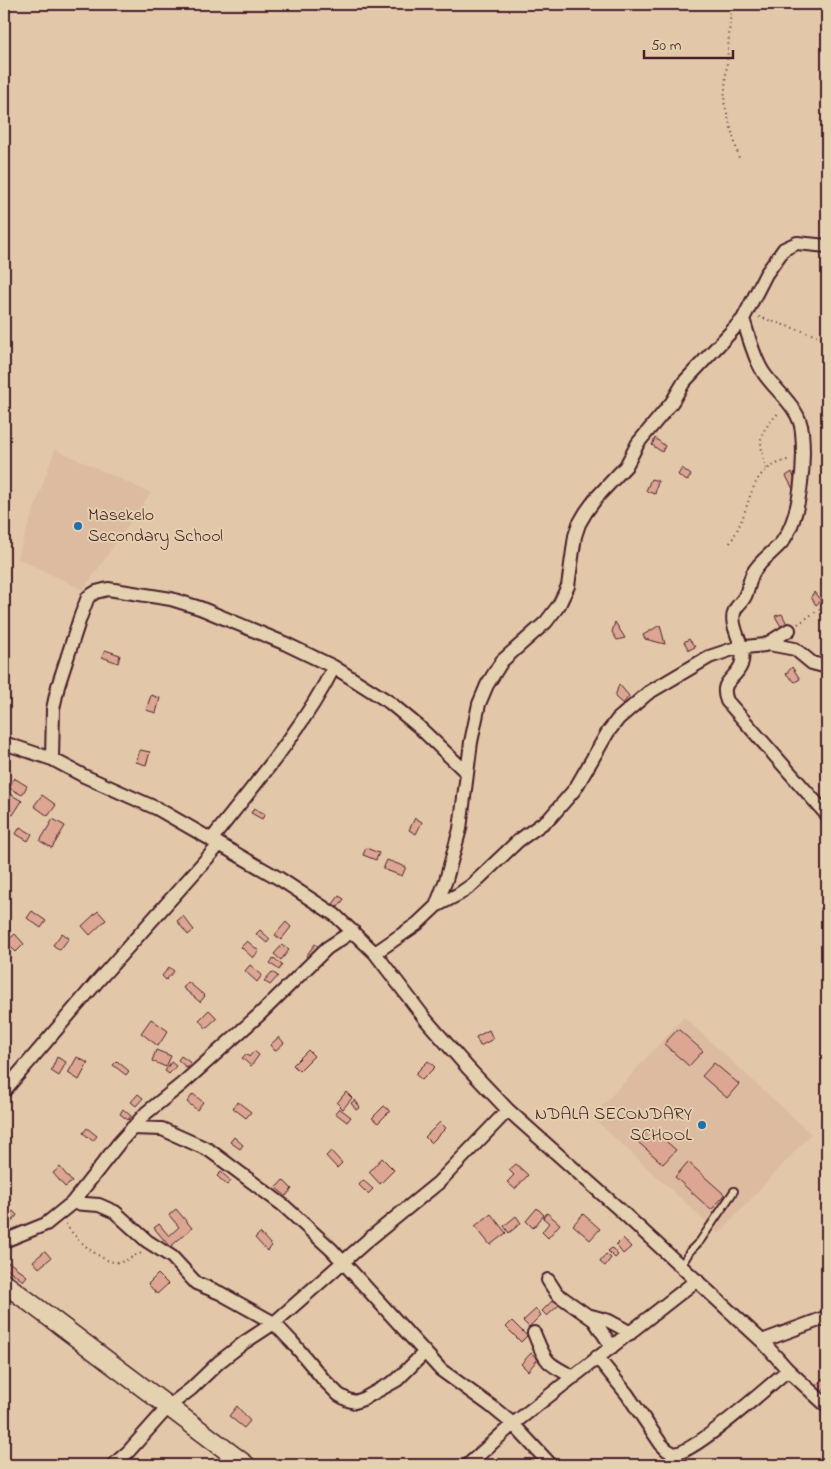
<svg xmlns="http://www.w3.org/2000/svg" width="831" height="1469" font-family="'Indie Flower',sans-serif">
  <rect width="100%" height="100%" fill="#e2c8a9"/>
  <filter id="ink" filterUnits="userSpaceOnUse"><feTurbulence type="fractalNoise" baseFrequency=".02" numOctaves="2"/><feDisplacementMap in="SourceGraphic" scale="10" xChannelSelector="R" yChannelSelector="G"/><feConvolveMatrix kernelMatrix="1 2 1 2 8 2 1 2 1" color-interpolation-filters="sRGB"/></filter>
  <g filter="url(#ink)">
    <path fill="#ddbba0" d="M 55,449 L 151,493 L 83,590 L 17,558 Z
      M 684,1017 L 811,1134 L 719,1234 L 592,1117 Z"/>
    <path fill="#dca693" stroke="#4a1f2b" d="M 655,438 L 665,446 L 662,452 L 652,445 Z
      M 682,468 L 691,475 L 687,481 L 678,475 Z
      M 792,472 L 797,486 L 793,489 L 786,476 Z
      M 651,479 L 658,481 L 655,494 L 646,491 Z
      M 814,592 L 821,601 L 816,605 L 811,597 Z
      M 782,614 L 788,626 L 782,628 L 775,616 Z
      M 615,622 L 625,638 L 617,640 L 612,632 Z
      M 660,625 L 665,644 L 645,639 L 643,635 Z
      M 689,639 L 695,647 L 689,650 L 684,642 Z
      M 105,650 L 120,655 L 118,663 L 102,657 Z
      M 792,667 L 800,679 L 795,682 L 786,674 Z
      M 619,684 L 629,696 L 623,704 L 615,697 Z
      M 151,695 L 160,698 L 156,713 L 146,710 Z
      M 140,750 L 150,752 L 146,765 L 136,762 Z
      M 14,778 L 27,786 L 22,795 L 9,788 Z
      M 8,793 L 22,801 L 13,815 L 4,810 L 4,801 Z
      M 42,795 L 56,805 L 48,816 L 34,806 Z
      M 254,808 L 265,814 L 262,819 L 251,813 Z
      M 415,818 L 422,822 L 416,834 L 409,830 Z
      M 53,819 L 65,826 L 52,848 L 40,841 Z
      M 20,827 L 32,834 L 28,841 L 16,834 Z
      M 366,848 L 379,853 L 376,860 L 363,855 Z
      M 387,860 L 406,867 L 402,876 L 383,869 Z
      M 339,896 L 344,899 L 338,907 L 333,904 Z
      M 32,911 L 46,921 L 41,928 L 27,918 Z
      M 98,911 L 106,920 L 90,935 L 82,926 Z
      M 183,916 L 194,930 L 188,935 L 177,921 Z
      M 286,922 L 291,927 L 281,940 L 275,935 Z
      M 260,930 L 270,939 L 267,943 L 256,934 Z
      M 62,933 L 69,938 L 60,950 L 53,945 Z
      M 15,934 L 24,944 L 16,952 L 6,942 Z
      M 247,941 L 259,951 L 253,958 L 241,947 Z
      M 315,944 L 321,949 L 312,960 L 306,956 Z
      M 282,945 L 289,950 L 281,960 L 274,954 Z
      M 274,958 L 282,965 L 279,970 L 270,963 Z
      M 250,965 L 262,975 L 257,982 L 245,971 Z
      M 169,967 L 174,971 L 166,980 L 162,976 Z
      M 272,972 L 278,976 L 270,985 L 264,981 Z
      M 188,982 L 205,996 L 200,1002 L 183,988 Z
      M 209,1010 L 217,1018 L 206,1028 L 199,1020 Z
      M 151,1019 L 168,1031 L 158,1046 L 141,1033 Z
      M 678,1029 L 703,1051 L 689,1066 L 664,1044 Z
      M 489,1030 L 493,1039 L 480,1046 L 476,1037 Z
      M 279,1037 L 284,1043 L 275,1051 L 270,1045 Z
      M 156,1050 L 171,1056 L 166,1067 L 152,1061 Z
      M 308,1050 L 314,1056 L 299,1071 L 293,1065 Z
      M 254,1051 L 259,1055 L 251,1066 L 242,1058 L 246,1054 L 249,1057 Z
      M 181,1056 L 191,1063 L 187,1068 L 178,1060 Z
      M 57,1057 L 66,1062 L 59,1076 L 51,1071 Z
      M 77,1057 L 88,1063 L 79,1080 L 68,1073 Z
      M 117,1061 L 129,1071 L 126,1075 L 113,1065 Z
      M 428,1061 L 435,1067 L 422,1080 L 415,1074 Z
      M 171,1062 L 176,1066 L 169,1074 L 165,1071 Z
      M 714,1063 L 739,1084 L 727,1098 L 702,1076 Z
      M 346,1092 L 352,1098 L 343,1109 L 337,1103 Z
      M 138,1094 L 143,1098 L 136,1106 L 131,1102 Z
      M 193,1094 L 203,1102 L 197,1110 L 187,1102 Z
      M 355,1100 L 360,1107 L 356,1110 L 351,1103 Z
      M 238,1102 L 251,1112 L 246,1118 L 233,1108 Z
      M 384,1106 L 390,1111 L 378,1123 L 372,1118 Z
      M 339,1108 L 351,1117 L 347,1122 L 335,1113 Z
      M 123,1109 L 131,1116 L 128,1120 L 120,1114 Z
      M 440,1122 L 446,1128 L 431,1143 L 425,1137 Z
      M 87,1128 L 97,1136 L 93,1141 L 83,1133 Z
      M 651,1128 L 676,1150 L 663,1164 L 638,1142 Z
      M 234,1137 L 243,1145 L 240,1149 L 230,1142 Z
      M 331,1151 L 342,1163 L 337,1168 L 326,1156 Z
      M 382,1158 L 394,1170 L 380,1184 L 369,1172 Z
      M 688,1162 L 725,1195 L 711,1210 L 675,1177 Z
      M 516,1164 L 528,1175 L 515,1189 L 507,1182 L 514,1175 L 509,1170 Z
      M 60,1167 L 72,1182 L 65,1187 L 53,1173 Z
      M 4,1170 L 9,1176 L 4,1180 Z
      M 221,1172 L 231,1181 L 227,1185 L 217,1176 Z
      M 283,1180 L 292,1189 L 286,1196 L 276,1188 Z
      M 363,1180 L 373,1189 L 368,1194 L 359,1185 Z
      M 4,1191 L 11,1202 L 6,1206 L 4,1202 Z
      M 537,1208 L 544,1215 L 533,1228 L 526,1221 Z
      M 176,1209 L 192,1228 L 170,1247 L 154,1228 L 159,1224 L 169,1236 L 179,1227 L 169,1215 Z
      M 13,1211 L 17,1215 L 8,1227 L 4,1222 Z
      M 547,1213 L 560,1224 L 548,1238 L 542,1232 L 549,1223 L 543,1218 Z
      M 491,1214 L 506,1233 L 490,1245 L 475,1226 Z
      M 583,1214 L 600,1229 L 590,1240 L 573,1225 Z
      M 516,1216 L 521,1223 L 509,1233 L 504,1226 Z
      M 260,1233 L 272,1246 L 267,1251 L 255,1238 Z
      M 623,1238 L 631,1247 L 623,1254 L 616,1245 Z
      M 612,1248 L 618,1255 L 615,1258 L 608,1251 Z
      M 45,1251 L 51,1258 L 39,1268 L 33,1261 Z
      M 606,1254 L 611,1258 L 605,1266 L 600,1262 Z
      M 9,1262 L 27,1276 L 23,1281 L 5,1267 Z
      M 158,1274 L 168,1284 L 157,1294 L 148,1284 Z
      M 554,1299 L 559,1305 L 547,1316 L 542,1311 Z
      M 536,1309 L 541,1315 L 529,1327 L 523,1321 Z
      M 512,1321 L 527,1336 L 521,1342 L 506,1327 Z
      M 531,1353 L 538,1359 L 528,1371 L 521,1364 Z
      M 823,1378 L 827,1382 L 827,1386 L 820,1394 L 814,1388 Z
      M 237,1406 L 250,1421 L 244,1428 L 229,1416 Z"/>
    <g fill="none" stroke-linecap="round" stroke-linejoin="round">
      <g stroke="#4a1f2b" stroke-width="10">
        <path id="lane" d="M 681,1266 L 690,1251 L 700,1241 L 734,1191"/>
      </g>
      <g stroke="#4a1f2b" stroke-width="16">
        <path id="street" d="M 743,319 C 749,337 753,356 763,372 C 776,392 800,407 802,432 C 805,463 801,517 782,542 C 773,553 760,560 753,573 C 749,580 749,590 744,598 C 741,603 735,607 734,613 C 729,628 748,647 741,665 C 735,680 719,681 727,701 L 827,815
          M 769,644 L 795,649 L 812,663 L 827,667
          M 4,743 L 52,759 L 84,776 L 158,809 L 280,879 L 335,915 L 375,953 L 426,1020 L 468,1068 L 508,1110 L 619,1209 L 762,1341 L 788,1370 L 827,1406
          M 52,759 L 53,709 L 58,686 L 80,618 L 88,597 L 96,592 L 108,589 L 171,599 L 200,608 L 284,643 L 334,667 L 389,702 L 418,726 L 467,773
          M 211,840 C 255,784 302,730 334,667
          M 436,906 L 459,894 L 472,885 L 518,841 L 550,818 L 575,789 L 608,732 L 618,719 L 648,693 L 709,657 L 736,648 L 765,645 L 789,630
          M 375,953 L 417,924 L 436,906 L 446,880 L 460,829 L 471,742 L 479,704 L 487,685 L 502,661 L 546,622 L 559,605 L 568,586 L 575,536 L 579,524 L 586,512 L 597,497 L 626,466 L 638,443 L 672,402 L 684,382 L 743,319 L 766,274 L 784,249 L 797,243 L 827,246
          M 4,1091 L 96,983 L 219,845
          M 132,1128 L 162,1129 L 209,1150 L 283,1205 L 332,1250 L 441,1370 L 491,1406 L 513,1424 L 551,1465
          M 72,1203 L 99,1205 L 115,1212 L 147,1241 L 172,1257 L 196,1283 L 220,1293 L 274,1323 L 292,1342 L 324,1380 L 339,1395 L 348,1400 L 355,1402 L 363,1399 L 397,1380 L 424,1353
          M 4,1241 L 46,1224 L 72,1203 L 119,1143 L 146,1113 L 182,1084 L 260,1014 L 327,948 L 353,931
          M 548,1280 L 557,1294 L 594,1320 L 612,1347
          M 591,1316 L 609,1321 L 631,1333
          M 534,1333 C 546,1362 545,1363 574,1377
          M 762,1341 L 827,1317
          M 597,1357 L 627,1394 L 661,1444 L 667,1450 L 674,1454 C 694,1453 769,1386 788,1370
          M 113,1465 L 128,1452 L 169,1406 L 191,1389 L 219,1362 L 245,1342 L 274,1323 L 368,1240 L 438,1183 L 508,1110
          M 468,1465 L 513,1424 L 697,1280"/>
      </g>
      <g stroke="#4a1f2b" stroke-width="21">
        <path id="secondary" d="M 4,1283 L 246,1465"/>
      </g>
      <path stroke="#4a1f2b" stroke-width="2" stroke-dasharray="1 4" stroke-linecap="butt" d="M 729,4 L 731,9 L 724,102 L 739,158
        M 759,317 L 827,339
        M 766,469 C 759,435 756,438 780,411
        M 730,543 C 736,533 741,523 745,511 C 755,482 757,468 791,459
        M 798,624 L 827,604
        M 66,1224 C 73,1237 103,1265 120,1262 C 127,1261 134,1255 142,1253"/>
      <use href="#lane" stroke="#e3d1af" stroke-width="6"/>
      <use href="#street" stroke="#e3d1af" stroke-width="12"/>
      <use href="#secondary" stroke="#e3d1af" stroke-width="18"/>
    </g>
  </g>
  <g fill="#1f6fb2" stroke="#e3d1af" stroke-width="2">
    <circle cx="78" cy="526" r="5"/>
    <circle cx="702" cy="1125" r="5"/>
  </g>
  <g text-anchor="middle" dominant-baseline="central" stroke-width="4" stroke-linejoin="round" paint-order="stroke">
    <g font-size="18" fill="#4a1f2b" stroke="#e3d1af" text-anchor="start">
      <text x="88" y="516">Masekelo<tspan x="88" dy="21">Secondary School</tspan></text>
      <text x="692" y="1115" text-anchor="end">NDALA SECONDARY<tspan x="692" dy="21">SCHOOL</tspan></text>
    </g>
  </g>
  <rect width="831" height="1469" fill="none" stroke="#e3d1af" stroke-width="20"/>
  <rect x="10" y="10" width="811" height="1449" fill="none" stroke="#4a1f2b" stroke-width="2" filter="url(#ink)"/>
  <path d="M644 50v8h89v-8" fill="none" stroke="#4a1f2b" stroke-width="2.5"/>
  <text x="651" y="50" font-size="15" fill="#4a1f2b" stroke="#e3d1af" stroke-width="4" paint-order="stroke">50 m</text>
</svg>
